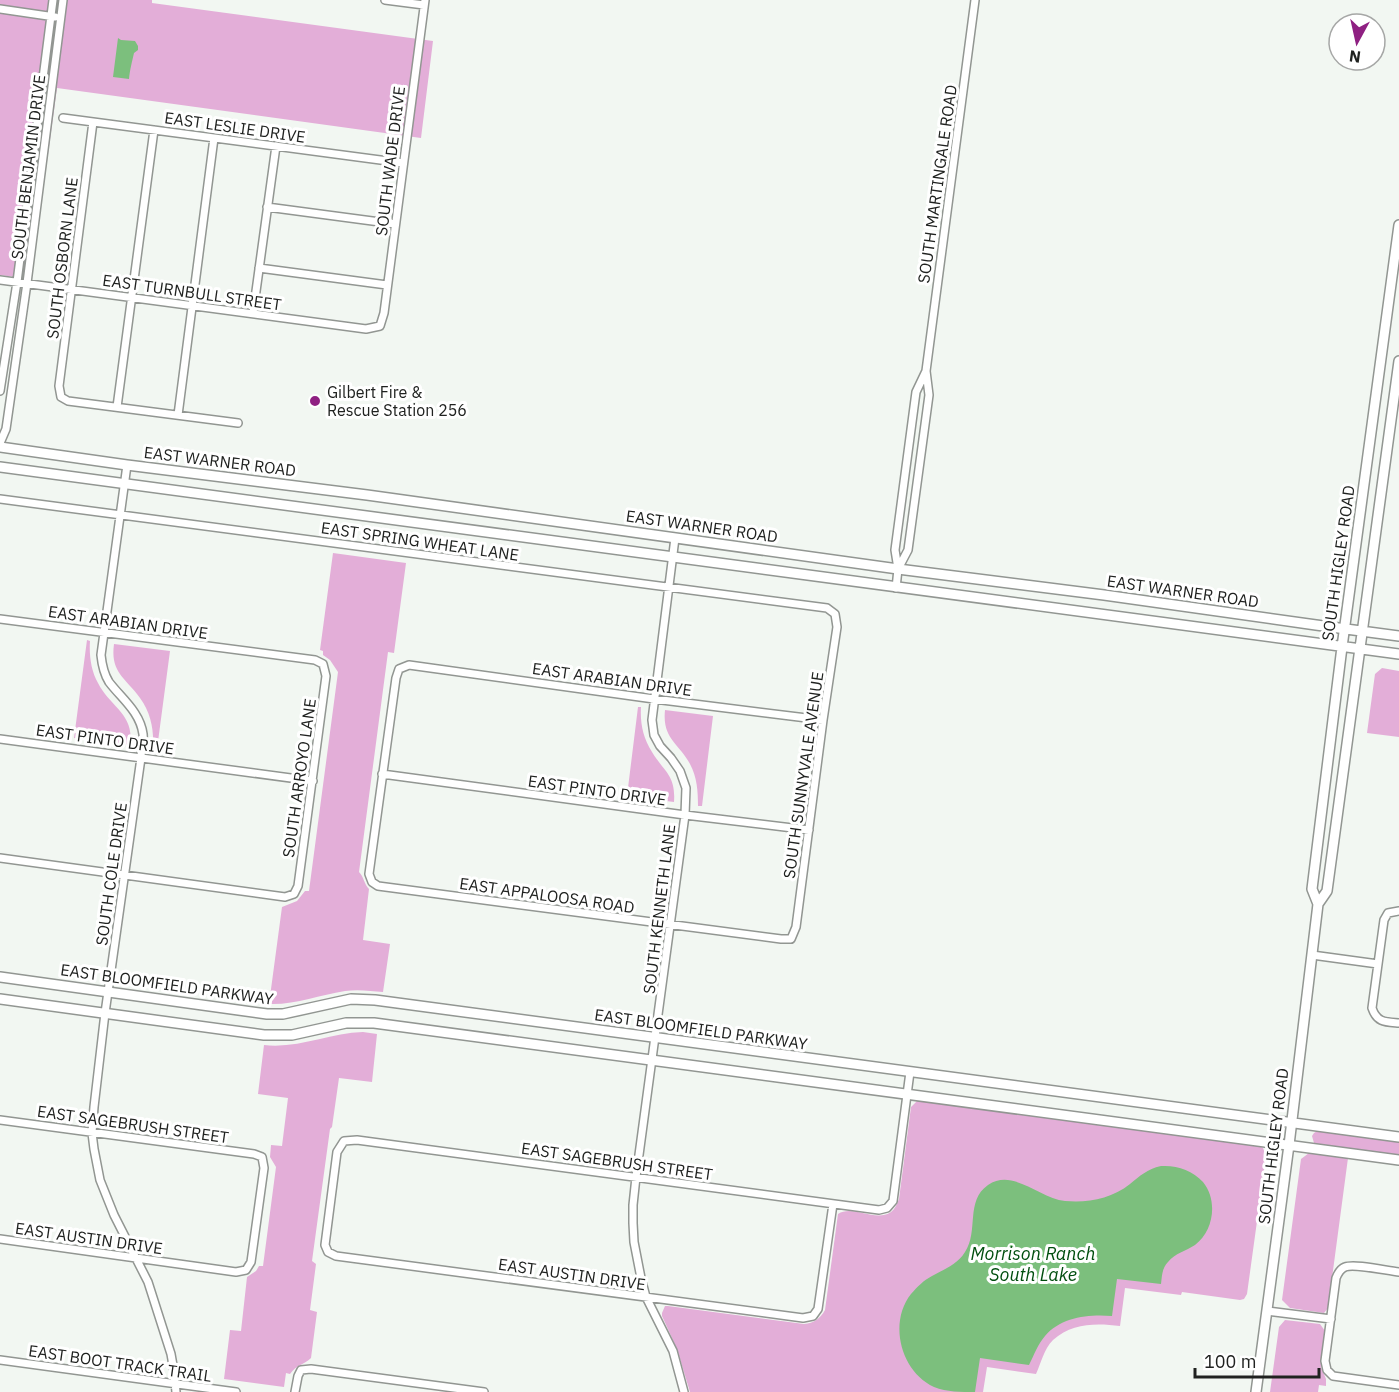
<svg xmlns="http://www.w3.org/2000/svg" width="1399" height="1392" font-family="'IBM Plex Sans',sans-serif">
  <rect width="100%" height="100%" fill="#f2f7f2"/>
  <path fill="#e3aed8" d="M 0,0 L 152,0 L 152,3 L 433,41 L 421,138 L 57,88 L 31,279 L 0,275 Z
    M 333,553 L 406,563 L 394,653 L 388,652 L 359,872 C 364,877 364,884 369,889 L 363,940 L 390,944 L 383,992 C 371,991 358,989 345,991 C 319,995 295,1005 269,1004 L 282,907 L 297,901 L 305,891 L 309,891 L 338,672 L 330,660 L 323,655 L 323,651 L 320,650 Z
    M 87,640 L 90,641 C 89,655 91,671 98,683 C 110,707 135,714 130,745 L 74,738 Z
    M 114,644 L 170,651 L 157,749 L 153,748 C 154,730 151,713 140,698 C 126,678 110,673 114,644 Z
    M 1382,668 L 1399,671 L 1399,737 L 1367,733 L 1375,674 Z
    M 638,707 L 641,707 C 640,723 643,738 652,752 C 664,772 676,775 674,802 L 627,796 Z
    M 665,710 L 713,716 L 702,806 L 698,806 C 698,791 697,777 690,764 C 679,743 662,739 665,710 Z
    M 363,1032 L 377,1034 L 372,1082 L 339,1078 L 332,1127 L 330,1129 L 312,1261 L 316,1264 L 310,1310 L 317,1312 L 311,1358 C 304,1365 297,1364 290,1374 L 286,1373 L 284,1387 L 224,1379 L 230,1330 L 241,1331 L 247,1277 L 256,1271 L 259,1266 L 263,1266 L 276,1167 L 270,1157 L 271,1145 L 282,1146 L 288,1098 L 258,1094 L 264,1045 C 298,1049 329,1033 363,1032 Z
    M 922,1100 L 1257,1145 L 1263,1148 L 1266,1156 L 1247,1294 L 1244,1299 L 1240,1300 L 1182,1292 L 1181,1295 L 1125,1288 L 1120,1326 C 1096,1323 1072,1323 1053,1340 C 1044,1349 1041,1363 1036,1374 L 987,1367 L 983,1392 L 690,1392 L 677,1349 L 662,1316 L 662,1313 L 665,1306 L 668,1306 L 804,1324 C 814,1323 820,1319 825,1310 L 838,1214 C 853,1204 875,1223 891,1212 C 895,1209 897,1204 899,1199 L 911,1107 L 917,1101 Z
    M 1319,1130 L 1399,1140 L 1399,1156 L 1318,1146 L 1314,1143 L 1312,1136 L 1314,1133 Z
    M 1309,1153 L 1348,1158 L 1328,1308 L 1324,1313 L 1290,1308 L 1282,1300 L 1301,1159 Z
    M 1285,1320 L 1320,1324 L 1325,1331 L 1321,1367 L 1326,1379 L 1326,1386 L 1319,1385 L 1318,1392 L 1270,1392 L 1279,1327 Z"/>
  <path fill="#7cbf7d" d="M 118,38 L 121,40 L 135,41 L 138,46 L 138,50 L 134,53 C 132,62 130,69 129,79 L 113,77 Z
    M 1161,1166 C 1177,1165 1192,1170 1203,1182 C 1218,1200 1214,1231 1195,1245 C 1186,1251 1175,1253 1168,1262 C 1162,1268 1162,1276 1161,1284 L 1117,1279 L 1112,1316 C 1089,1314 1061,1317 1045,1336 C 1038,1344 1034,1355 1029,1365 L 980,1358 L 975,1392 C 961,1392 947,1392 934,1387 C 901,1372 888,1323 911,1294 C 917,1287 924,1280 932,1276 C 944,1269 957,1265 965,1252 C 979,1231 965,1201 988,1185 C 1013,1168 1039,1198 1065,1201 C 1088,1203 1111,1199 1130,1184 C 1140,1176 1147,1169 1161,1166 Z"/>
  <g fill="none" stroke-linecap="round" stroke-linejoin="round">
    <g stroke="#929692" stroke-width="10">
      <path id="street" d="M 385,0 L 424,5
        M 0,9 L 55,17
        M 63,118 L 403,163
        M 93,122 L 59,386 L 61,397 L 68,401 L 238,423
        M 267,207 L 395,224
        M 259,268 L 387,285
        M 0,280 L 366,329 L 380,326 L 384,313 L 425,0
        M 253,313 L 276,146
        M 0,391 L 17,282 L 53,0
        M 117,407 L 154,130
        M 178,415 L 214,138
        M 0,443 L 6,429 L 27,283 L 63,0
        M 127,465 L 101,655 C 102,665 104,674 109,682 C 122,699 140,712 143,734 C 144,741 141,750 141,758 L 105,1013 L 94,1107 L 92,1133 L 94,1149 L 100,1180 L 114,1215 L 148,1282 L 171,1354 L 174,1371 L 176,1392
        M 0,499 L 827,608 L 835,614 L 837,627 L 823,720 L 796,927 L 791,939 L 781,939 L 378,886 L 372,882 L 369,874 L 396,678 L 399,669 L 409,665 L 654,699 L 823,720
        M 675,538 L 652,720 L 654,735 L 660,746 L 671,758 L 680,771 L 686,788 L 685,815 L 636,1177 L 633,1205 L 633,1223 L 634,1242 L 641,1278 L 646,1297 L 673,1351 L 684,1392
        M 898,569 L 908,550 L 929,395 L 926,371 L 975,0
        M 896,588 L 898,569 L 895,550 L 916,392 L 926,371
        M 0,619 L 315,660 L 323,664 L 326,676 L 298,886 L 294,894 L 285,897 L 0,858
        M 0,739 L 313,781
        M 382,774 L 685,815 L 809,830
        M 1399,911 L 1388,913 L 1384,920 L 1372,1008 C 1377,1023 1386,1022 1399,1023
        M 1312,955 L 1378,964
        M 0,1120 L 254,1154 L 262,1157 L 264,1168 L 251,1262 L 246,1270 L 236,1272 L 0,1239
        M 833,1204 L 818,1309 L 813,1316 L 803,1318 L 336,1256 L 328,1252 L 325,1245 L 337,1152 L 344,1141 L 357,1140 L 879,1210 L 887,1208 L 893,1201 L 910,1072
        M 1399,1272 C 1388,1271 1354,1263 1345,1267 C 1340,1269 1338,1273 1336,1278 L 1325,1361 L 1327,1370 L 1333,1376 L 1399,1385
        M 1267,1311 L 1331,1319
        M 0,1360 L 236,1392
        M 295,1392 L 298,1376 L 301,1370 L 311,1369 L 484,1392"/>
    </g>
    <g stroke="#929692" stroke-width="12">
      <path id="secondary" d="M 0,447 L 127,465 L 367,495 L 898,569 L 1104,595 L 1316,625 L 1399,636
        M 0,467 L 1399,654
        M 1318,904 L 1312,889 L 1342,647 L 1399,225
        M 0,977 L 267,1014 L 283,1014 L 351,999 L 375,1000 L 1399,1137
        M 0,999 L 264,1035 L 292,1035 L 346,1023 L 374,1023 L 1399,1160
        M 1256,1392 L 1289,1145 L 1318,904 L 1327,891 L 1399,361"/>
    </g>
    <use href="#street" stroke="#fff" stroke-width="7"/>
    <use href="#secondary" stroke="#fff" stroke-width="9"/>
  </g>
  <circle fill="#8f2082" stroke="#fff" stroke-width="2" cx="315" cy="401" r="6"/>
  <g text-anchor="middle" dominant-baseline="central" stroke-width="6" stroke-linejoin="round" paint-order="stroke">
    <g font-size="16" fill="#202220" stroke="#fff">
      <text transform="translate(235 127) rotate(8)">EAST LESLIE DRIVE</text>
      <text transform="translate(390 161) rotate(-83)">SOUTH WADE DRIVE</text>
      <text transform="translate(28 167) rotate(-83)">SOUTH BENJAMIN DRIVE</text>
      <text transform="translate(937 184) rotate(-82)">SOUTH MARTINGALE ROAD</text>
      <text transform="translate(62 258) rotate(-83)">SOUTH OSBORN LANE</text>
      <text transform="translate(192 292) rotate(8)">EAST TURNBULL STREET</text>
      <text transform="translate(220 461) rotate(7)">EAST WARNER ROAD</text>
      <text transform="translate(702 526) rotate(8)">EAST WARNER ROAD</text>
      <text transform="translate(420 541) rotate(8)">EAST SPRING WHEAT LANE</text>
      <text transform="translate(1338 563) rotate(-82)">SOUTH HIGLEY ROAD</text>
      <text transform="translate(1183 591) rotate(8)">EAST WARNER ROAD</text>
      <text transform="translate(128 622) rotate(8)">EAST ARABIAN DRIVE</text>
      <text transform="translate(612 679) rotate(8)">EAST ARABIAN DRIVE</text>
      <text transform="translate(105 739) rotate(8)">EAST PINTO DRIVE</text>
      <text transform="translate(803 775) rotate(-82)">SOUTH SUNNYVALE AVENUE</text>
      <text transform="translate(299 778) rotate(-82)">SOUTH ARROYO LANE</text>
      <text transform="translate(597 790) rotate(8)">EAST PINTO DRIVE</text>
      <text transform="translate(111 874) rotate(-82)">SOUTH COLE DRIVE</text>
      <text transform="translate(547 895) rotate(8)">EAST APPALOOSA ROAD</text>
      <text transform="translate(659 909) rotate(-83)">SOUTH KENNETH LANE</text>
      <text transform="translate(167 984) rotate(8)">EAST BLOOMFIELD PARKWAY</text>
      <text transform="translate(701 1029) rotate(8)">EAST BLOOMFIELD PARKWAY</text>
      <text transform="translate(133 1124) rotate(8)">EAST SAGEBRUSH STREET</text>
      <text transform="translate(1273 1146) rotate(-83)">SOUTH HIGLEY ROAD</text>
      <text transform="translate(617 1161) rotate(8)">EAST SAGEBRUSH STREET</text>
      <text transform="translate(89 1238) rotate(8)">EAST AUSTIN DRIVE</text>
      <text transform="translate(572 1274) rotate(8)">EAST AUSTIN DRIVE</text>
      <text transform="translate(120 1363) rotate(8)">EAST BOOT TRACK TRAIL</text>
    </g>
    <g font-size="16" fill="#202220" stroke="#fff" text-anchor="start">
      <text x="327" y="392">Gilbert Fire &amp;<tspan x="327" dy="18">Rescue Station 256</tspan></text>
    </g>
    <g font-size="18" font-style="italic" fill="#004e0e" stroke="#fff">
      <text x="1033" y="1253">Morrison Ranch<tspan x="1033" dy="21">South Lake</tspan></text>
    </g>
  </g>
  <g transform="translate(1357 42) rotate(188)"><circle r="28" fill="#ffffff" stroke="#a6a7a6" stroke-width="1.5"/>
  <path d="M0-4.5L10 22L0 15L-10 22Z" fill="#8f2082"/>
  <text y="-9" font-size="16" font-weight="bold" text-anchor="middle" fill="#202220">N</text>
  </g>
  <path d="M1195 1368v9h124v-9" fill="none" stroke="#202220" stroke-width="3"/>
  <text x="1204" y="1368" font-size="18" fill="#202220" stroke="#ffffff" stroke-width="4.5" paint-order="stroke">100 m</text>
</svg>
